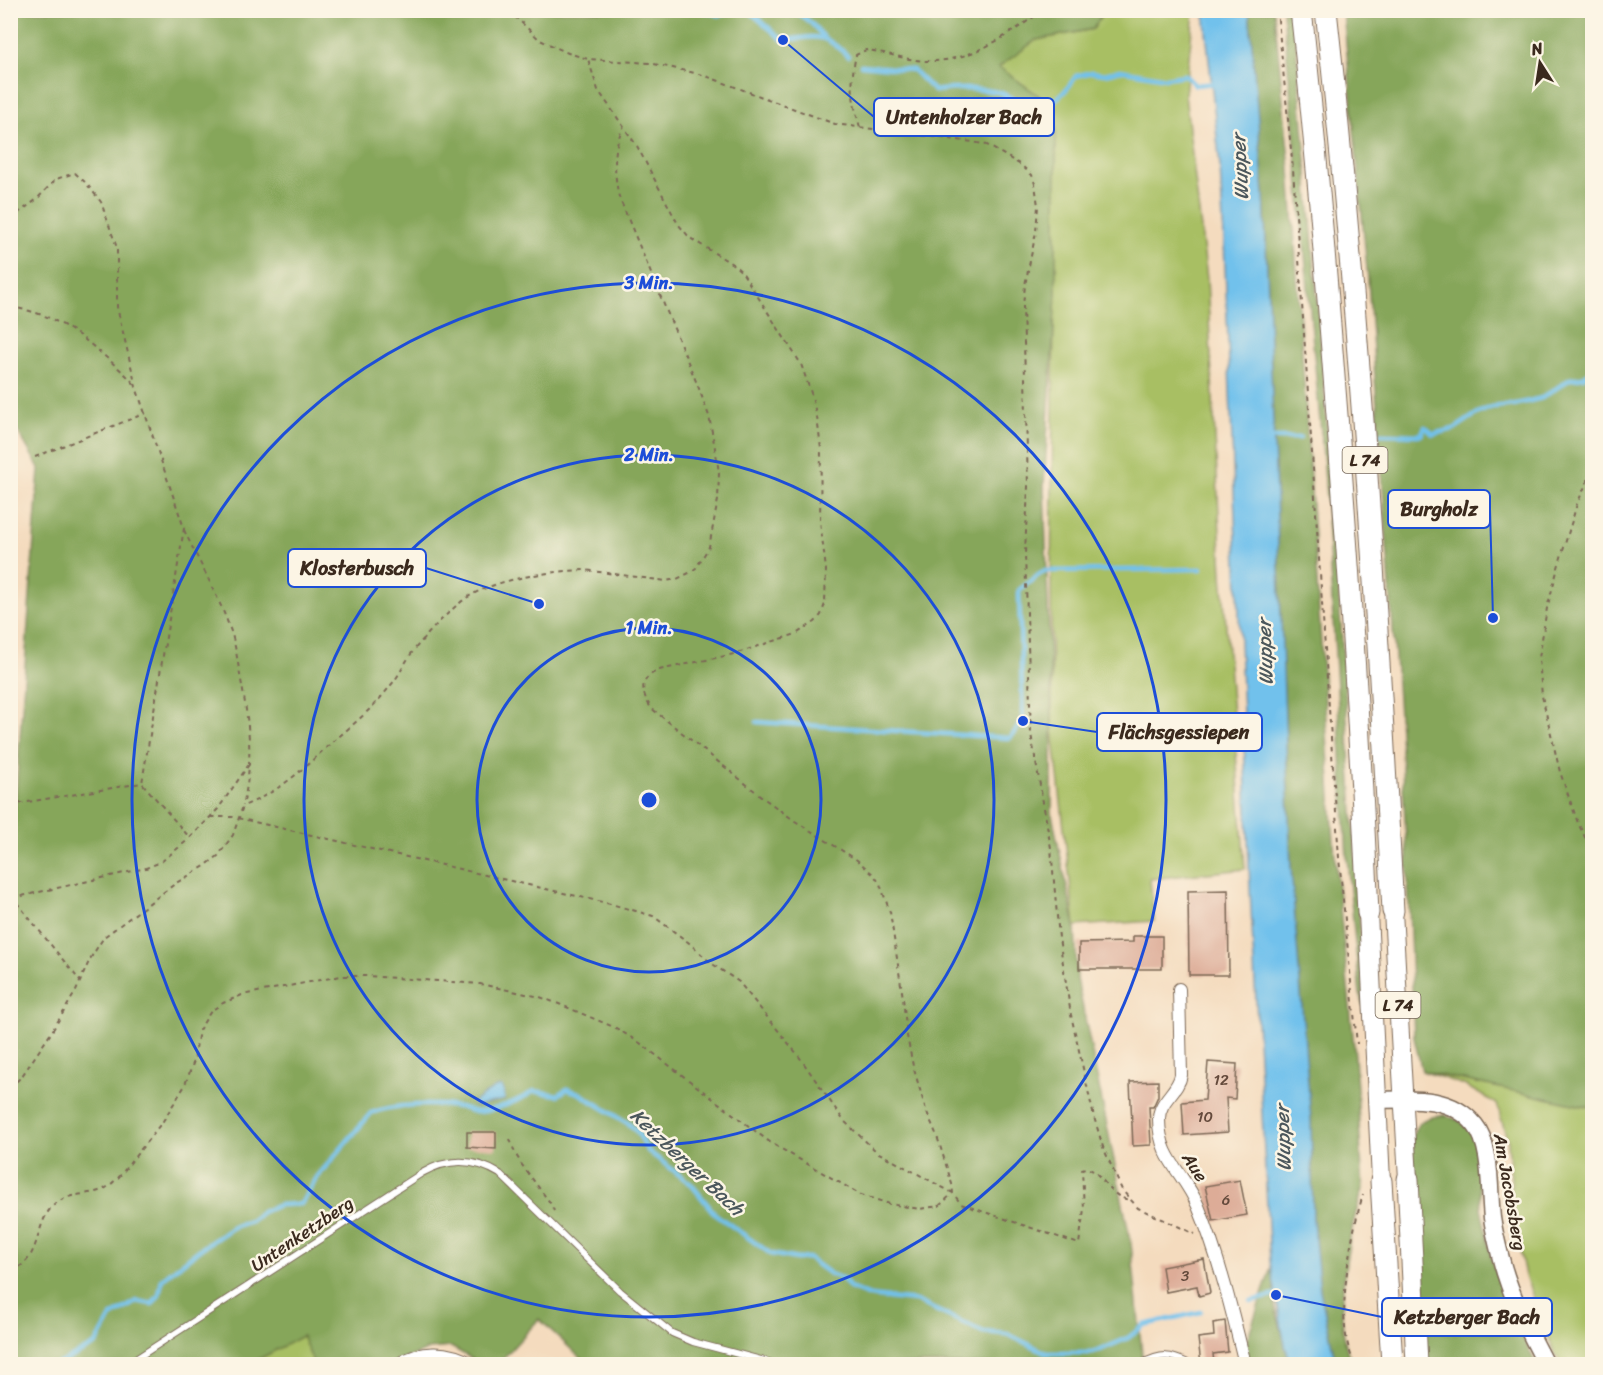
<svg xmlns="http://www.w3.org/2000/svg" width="1603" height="1375" font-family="Sriracha,sans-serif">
  <rect width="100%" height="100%" fill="#fcf5e5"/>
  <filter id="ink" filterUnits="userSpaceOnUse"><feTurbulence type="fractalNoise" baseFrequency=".0167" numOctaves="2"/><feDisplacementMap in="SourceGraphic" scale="12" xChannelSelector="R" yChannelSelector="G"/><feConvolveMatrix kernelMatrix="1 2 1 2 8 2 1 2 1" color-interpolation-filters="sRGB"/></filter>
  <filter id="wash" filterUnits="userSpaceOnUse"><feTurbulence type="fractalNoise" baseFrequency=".008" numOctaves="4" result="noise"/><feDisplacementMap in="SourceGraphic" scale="24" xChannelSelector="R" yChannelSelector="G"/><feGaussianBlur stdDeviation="1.35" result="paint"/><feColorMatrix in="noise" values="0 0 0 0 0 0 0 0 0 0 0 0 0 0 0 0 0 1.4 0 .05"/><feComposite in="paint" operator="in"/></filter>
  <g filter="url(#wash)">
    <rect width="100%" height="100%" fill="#f4dbbe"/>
    <path fill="#a8bf64" stroke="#727441" stroke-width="1.5" d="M 1104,11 L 1194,11 L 1185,95 L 1207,279 L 1222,574 L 1245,869 L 1150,879 L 1154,921 L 1075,926 L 1052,722 L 1051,585 L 1056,109 L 998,67 L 1036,40 L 1093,29 Z
      M 1422,1071 L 1592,1108 L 1592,1364 L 1561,1364 L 1554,1351 L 1525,1276 L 1514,1221 L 1508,1142 L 1497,1104 L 1464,1085 Z
      M 302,1335 L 314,1364 L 250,1364 Z
      M 429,1356 L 445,1358 L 460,1364 L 404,1364 Z"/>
    <path fill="#86a65a" stroke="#60683c" stroke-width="1.5" d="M 10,11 L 1104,11 L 1093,29 L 1036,40 L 999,67 L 1056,108 L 1056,295 L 1044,486 L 1052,722 L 1052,815 L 1075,926 L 1077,979 L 1131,1243 L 1143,1364 L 587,1364 L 539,1319 L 498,1364 L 481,1364 L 451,1347 L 429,1349 L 394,1364 L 314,1364 L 302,1336 L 250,1364 L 11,1364 L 10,809 L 15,808 L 39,468 L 11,419 Z
      M 1249,11 L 1274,11 L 1290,169 L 1335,858 L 1355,1056 L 1363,1189 C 1350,1227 1339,1288 1343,1328 C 1344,1340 1348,1353 1351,1364 L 1336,1364 L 1320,1290 L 1313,1219 L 1311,1120 L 1291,868 L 1264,194 Z
      M 1283,11 L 1293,11 C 1323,345 1346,680 1365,1015 L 1360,994 L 1347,858 L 1324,466 Z
      M 1343,11 L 1592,11 L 1592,1108 L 1422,1071 L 1414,1038 L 1407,854 L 1398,699 L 1368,280 Z
      M 1445,1115 L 1460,1121 L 1473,1133 L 1477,1155 L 1481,1208 L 1492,1261 L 1506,1302 L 1536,1364 L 1426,1364 L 1412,1139 C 1418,1119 1425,1117 1445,1115 Z
      M 1273,1262 L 1275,1307 L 1291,1364 L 1239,1364 Z"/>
    <path fill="#71c1ec" stroke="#567685" stroke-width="1.5" d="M 1204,11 L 1249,11 L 1251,32 L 1264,194 L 1291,868 L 1311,1120 L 1313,1219 L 1320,1290 L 1336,1364 L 1291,1364 L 1285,1346 L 1270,1262 L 1250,890 L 1224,241 L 1220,167 Z
      M 501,1086 L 504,1090 L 505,1100 L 475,1106 L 472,1103 L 494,1088 Z"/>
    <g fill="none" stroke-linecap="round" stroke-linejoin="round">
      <path stroke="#71c1ec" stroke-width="4.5" d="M 702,10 L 719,15 L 738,10
        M 748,10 L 783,40 C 818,37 821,31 848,56
        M 794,10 L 811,23 L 823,36
        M 861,65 L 913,70 L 934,91 C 951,88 984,88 1001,93 C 1007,95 1012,100 1018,101 C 1048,110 1060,101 1076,76 L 1092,72 L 1105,74 L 1120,70 L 1166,78 L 1185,75 L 1195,85 L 1217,83
        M 1381,434 L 1421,435 L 1425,427 L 1433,434 L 1454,429 L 1478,413 L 1492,407 L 1513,405 L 1542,398 L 1570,379 L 1583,377 L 1592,371
        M 1269,438 L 1300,438
        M 757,722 L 1010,738 L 1023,721 L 1019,590 L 1044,571 L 1201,569
        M 1251,1301 L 1281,1294
        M 58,1364 L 96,1344 L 111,1317 L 137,1301 L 152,1304 L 159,1295 L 162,1279 L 199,1250 L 235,1226 L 251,1221 L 262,1212 L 279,1205 L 301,1204 L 318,1176 L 371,1113 C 394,1104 434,1103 459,1107 C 465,1108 471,1112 477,1112 C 494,1111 519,1101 534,1091 L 558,1095 L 567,1089 L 579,1093 L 629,1124 L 638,1133 L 648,1151 L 691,1184 L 715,1214 L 771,1254 L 797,1259 L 808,1258 L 830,1274 L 843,1279 L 850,1288 L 870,1296 L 916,1301 L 983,1332 L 1007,1334 L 1047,1353 L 1093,1353 L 1128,1338 L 1144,1325 L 1201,1312"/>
    </g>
    <g id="blocks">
      <path fill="#ddac97" d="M 1228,890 L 1229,975 L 1189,975 L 1188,891 Z
        M 1133,936 L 1162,936 L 1162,969 L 1079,969 L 1079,943 L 1133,942 Z
        M 1208,1062 L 1237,1064 L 1235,1099 L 1226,1098 L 1228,1132 L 1184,1135 L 1182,1102 L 1205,1100 Z
        M 1158,1081 L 1158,1096 L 1153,1107 L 1149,1107 L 1151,1145 L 1133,1146 L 1130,1082 Z
        M 467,1132 L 496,1132 L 496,1149 L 467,1147 Z
        M 1240,1180 L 1247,1215 L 1213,1221 L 1205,1186 Z
        M 1204,1259 L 1210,1293 L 1199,1296 L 1197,1286 L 1166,1292 L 1162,1267 Z
        M 1225,1321 L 1228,1352 L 1213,1354 L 1214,1363 L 1201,1365 L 1198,1338 L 1214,1336 L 1213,1323 Z"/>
    </g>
  </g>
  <g filter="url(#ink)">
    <use href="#blocks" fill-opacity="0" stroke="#7c6856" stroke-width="1.5"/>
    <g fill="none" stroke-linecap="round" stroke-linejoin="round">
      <g stroke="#7c6856" stroke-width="8">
        <path id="lane" d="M 128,1364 L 422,1173 C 448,1158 474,1158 500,1174 L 620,1291 L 672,1333 L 693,1342 L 776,1364
          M 1141,1364 C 1162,1353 1170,1354 1190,1364"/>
      </g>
      <g stroke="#7c6856" stroke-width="14">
        <path id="street" d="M 1179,989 L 1181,1075 C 1178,1092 1159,1100 1159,1119 C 1159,1160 1184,1172 1198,1206 C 1219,1257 1232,1311 1245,1364
          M 399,1364 C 420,1349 449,1351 472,1364"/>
      </g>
      <g stroke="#7c6856" stroke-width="19">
        <path id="secondary" d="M 1377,1100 C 1412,1099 1451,1095 1475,1125 C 1492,1145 1489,1192 1492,1218 C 1494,1231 1497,1243 1500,1255 C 1509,1293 1528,1330 1546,1364"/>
      </g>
      <g stroke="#7c6856" stroke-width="20">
        <path id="primary" d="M 1393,911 L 1408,1179
          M 1368,913 L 1381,1181"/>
      </g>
      <g stroke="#7c6856" stroke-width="23">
        <path id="highway" d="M 1301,10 C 1317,154 1328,297 1339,441 C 1351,598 1361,756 1368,913
          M 1326,10 C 1359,309 1377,611 1393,911
          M 1408,1179 L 1417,1364
          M 1381,1181 L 1392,1364"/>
      </g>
      <path stroke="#7c6856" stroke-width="2" stroke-dasharray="4.5 4.5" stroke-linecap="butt" d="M 508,10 L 540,40 L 568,53 L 588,59 L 650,63 L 677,69 L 703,75 L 835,124 L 973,142 L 987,145 L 1021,165 L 1032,175 L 1035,184 L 1038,206 L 1036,232 L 1025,285 L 1023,306 L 1028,486 L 1025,554 L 1031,734 L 1051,848 L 1059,938 L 1071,1015 L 1094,1117 L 1103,1147 L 1122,1190 L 1138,1208 L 1195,1234
        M 1277,10 L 1293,169 L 1339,858 L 1357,1044
        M 860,127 C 852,101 850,82 856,55 L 866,50 C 886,52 905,60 926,61 C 969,63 1009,35 1043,10
        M 10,219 L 36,200 L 56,179 L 75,173 L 86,183 L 101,202 L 117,248 L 117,307 L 136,387 L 184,528 L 142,783
        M 10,307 C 52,313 77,332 108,359 C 117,367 127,375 135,385
        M 35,457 L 146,413
        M 1592,471 L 1577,504 L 1559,564 L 1547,608 L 1539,658 L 1542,696 L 1560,772 L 1578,823 L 1592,851
        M 184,530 C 199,562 217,593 229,626 C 235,641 237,658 240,675 C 249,722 254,758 243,806
        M 10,805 L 142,783 L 190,838 L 218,809 L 250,763
        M 211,817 L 233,817 L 611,904 L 653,916 L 688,942 L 711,963 L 739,982 L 798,1055 L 844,1121 L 877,1152 L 953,1193 L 961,1204 L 1079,1244 L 1084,1209 L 1082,1169 L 1085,1168 C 1103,1170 1107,1198 1131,1200
        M 10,898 L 13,898 L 80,981
        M 13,898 L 146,868 L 161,862 L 189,839
        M 10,1088 L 22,1076 L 51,1033 L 76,991 L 90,959 L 104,937 L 176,883 L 205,866 L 218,856 L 233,835 L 243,806 C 282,790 298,773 328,746 C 350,727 374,708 391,685 C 399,676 404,664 411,654 C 423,638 455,603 473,594 C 503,578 551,571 585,570 L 666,581 L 677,579 L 689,573 L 696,568 L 709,547 L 718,500 L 719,473 L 717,459 L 709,416 L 698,386 L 619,197 C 614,174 612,147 624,126
        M 510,1139 L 515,1153 L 522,1165 L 551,1204 L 554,1211
        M 10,1270 C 41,1264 34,1225 52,1207 C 67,1191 86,1197 104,1189 C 110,1186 114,1181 119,1177 L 163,1121 L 184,1087 L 194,1061 L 199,1030 L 211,1011 L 223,1003 L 242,995 L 341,976 L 367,976 L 480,984 L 540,997 L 559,1004 L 616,1028 L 640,1043 L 771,1143 L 861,1195 L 890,1204 L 919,1209 L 939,1206 L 953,1193 L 952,1184 L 937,1136 L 926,1110 L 913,1066 L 907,1036 L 903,998 L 890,912 L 880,884 L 874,875 L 857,860 L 795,821 L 766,800 L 651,708 C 641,692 638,679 659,670 L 734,654 L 796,634 L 815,622 L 821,615 L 825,604 L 826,569 L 820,521 L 821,449 L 817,417 L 811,393 L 801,364 L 742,272 L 734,265 L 690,238 L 678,224 L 637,146 L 598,90 L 588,59
        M 1354,1364 C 1350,1353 1346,1341 1345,1328 C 1341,1294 1352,1229 1363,1195"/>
      <use href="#lane" stroke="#fff" stroke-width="6"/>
      <use href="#street" stroke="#fff" stroke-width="12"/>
      <use href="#secondary" stroke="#fff" stroke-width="16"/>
      <use href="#primary" stroke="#fff" stroke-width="18"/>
      <use href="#highway" stroke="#fff" stroke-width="21"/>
    </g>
  </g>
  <g fill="none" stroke="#1d4ed8" stroke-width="3">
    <circle cx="649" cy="800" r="172"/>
    <circle cx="649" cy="800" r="345"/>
    <circle cx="649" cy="800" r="517"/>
  </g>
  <g text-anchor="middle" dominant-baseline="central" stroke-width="5" stroke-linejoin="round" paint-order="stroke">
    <g font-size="15" fill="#644a3c">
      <text x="1221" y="1080">12</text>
      <text x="1205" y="1117">10</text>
      <text x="1226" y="1200">6</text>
      <text x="1185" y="1276">3</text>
    </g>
    <g fill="#fcf5e5" stroke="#75675a" stroke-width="1.5">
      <rect x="1342.5" y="447" width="45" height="26" rx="4.5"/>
      <rect x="1375.5" y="992" width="45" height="26" rx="4.5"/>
    </g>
    <g font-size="16" font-weight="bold" fill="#3b2a1e">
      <text x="1365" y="460">L 74</text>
      <text x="1398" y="1005">L 74</text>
    </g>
    <g font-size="18" fill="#3b2a1e" stroke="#fcf5e5">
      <text transform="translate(1195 1167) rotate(57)">Aue</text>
      <text transform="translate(1510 1192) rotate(80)">Am Jacobsberg</text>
      <text transform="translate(302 1234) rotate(-34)">Untenketzberg</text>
    </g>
    <g font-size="20" font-style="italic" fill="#4b575c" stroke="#fcf5e5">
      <text transform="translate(1240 167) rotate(-93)">Wupper</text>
      <text transform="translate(1265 652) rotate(-92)">Wupper</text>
      <text transform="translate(1283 1138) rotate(-92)">Wupper</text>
      <text transform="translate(687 1162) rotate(43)">Ketzberger Bach</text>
    </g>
  </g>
  <circle cx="649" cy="800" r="9" fill="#1d4ed8" stroke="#fcf5e5" stroke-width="3"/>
  <g font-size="18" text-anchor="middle" font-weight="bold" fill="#1d4ed8" stroke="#fcf5e5" stroke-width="5" stroke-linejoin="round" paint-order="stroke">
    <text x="649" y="289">3 Min.</text>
    <text x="649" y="461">2 Min.</text>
    <text x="649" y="634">1 Min.</text>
  </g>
  <path fill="none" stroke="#1d4ed8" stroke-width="2" d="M783 40L874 117M1493 618L1490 509M539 604L426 568M1023 721L1097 732M1276 1295L1382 1317"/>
  <g fill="#1d4ed8" stroke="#fcf5e5" stroke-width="2">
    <circle cx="783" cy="40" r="6"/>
    <circle cx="1493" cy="618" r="6"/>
    <circle cx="539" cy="604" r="6"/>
    <circle cx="1023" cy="721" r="6"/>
    <circle cx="1276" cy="1295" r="6"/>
  </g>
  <g fill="#fcf5e5" stroke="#1d4ed8" stroke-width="2">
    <rect x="874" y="98" width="180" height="38" rx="6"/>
    <rect x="1388" y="490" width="102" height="38" rx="6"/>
    <rect x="288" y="549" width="138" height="38" rx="6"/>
    <rect x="1097" y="713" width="165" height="38" rx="6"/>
    <rect x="1382" y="1298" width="170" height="38" rx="6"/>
  </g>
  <g font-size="20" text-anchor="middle" font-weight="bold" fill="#3b2a1e">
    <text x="964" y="124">Untenholzer Bach</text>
    <text x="1439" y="516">Burgholz</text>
    <text x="357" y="575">Klosterbusch</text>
    <text x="1179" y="739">Flächsgessiepen</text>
    <text x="1467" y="1324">Ketzberger Bach</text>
  </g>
  <rect width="1603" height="1375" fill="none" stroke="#fcf5e5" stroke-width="36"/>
  <g transform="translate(1540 63) rotate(348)" stroke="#fcf5e5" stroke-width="4.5" paint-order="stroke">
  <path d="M0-4.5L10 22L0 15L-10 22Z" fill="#3b2a1e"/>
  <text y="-9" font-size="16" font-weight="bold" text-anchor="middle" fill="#3b2a1e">N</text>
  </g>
</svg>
